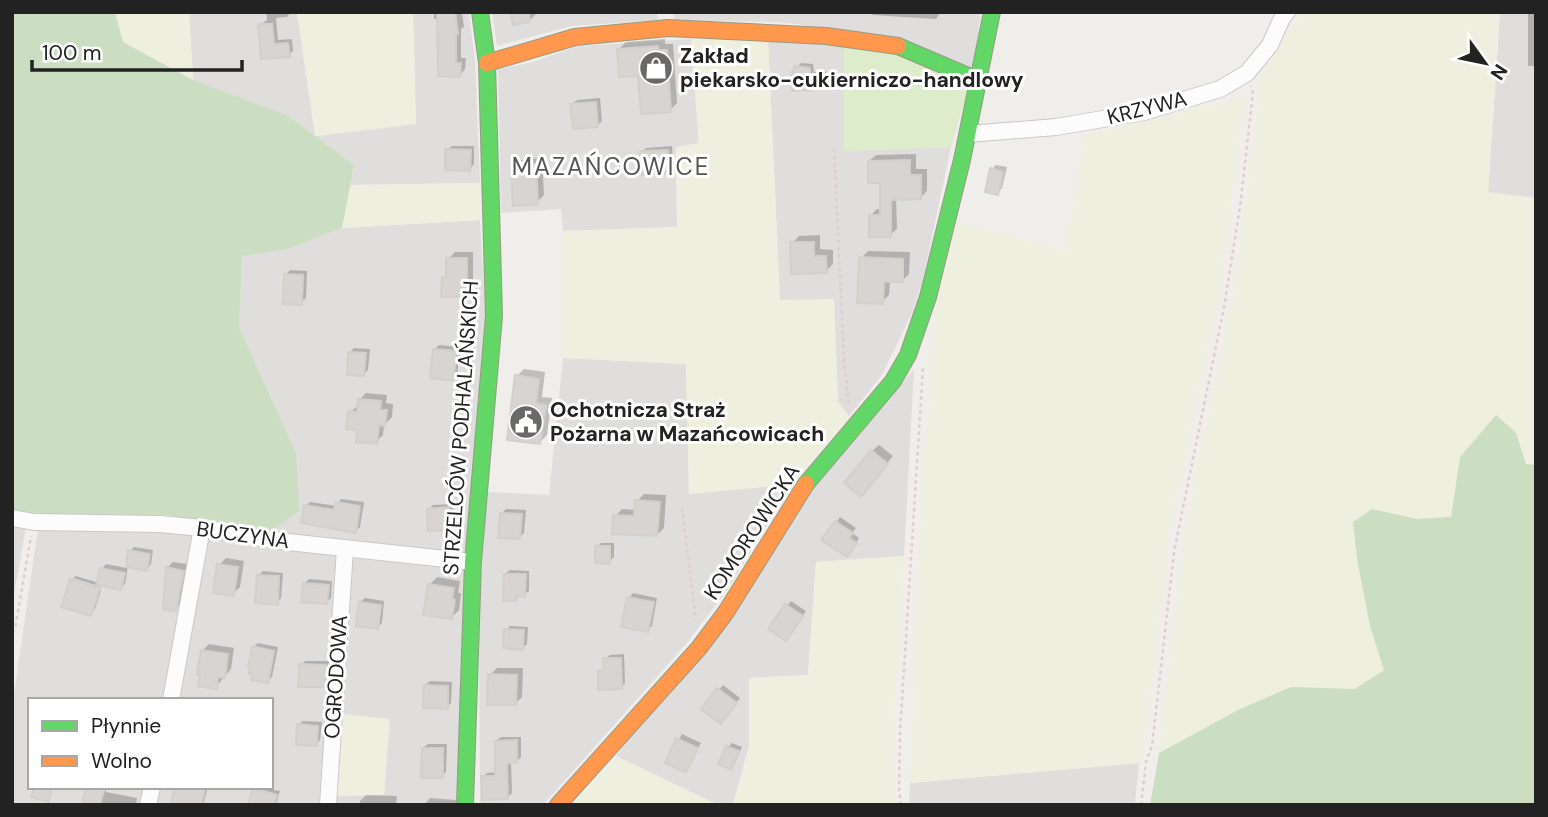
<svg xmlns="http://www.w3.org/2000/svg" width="1548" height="817" font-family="'DM Sans',sans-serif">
  <rect width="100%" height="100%" fill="#f0eeeb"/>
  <path fill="#dfdedc" d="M 189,12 L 297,12 L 316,136 L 416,124 L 413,12 L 469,12 L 475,61 L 480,183 L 350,185 L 354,165 L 287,115 L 193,80 Z
    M 492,12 L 657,12 L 658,20 L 572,26 L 497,46 Z
    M 673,12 L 981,12 L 973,69 L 899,37 L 779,22 L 675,20 Z
    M 1500,12 L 1536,12 L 1536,198 L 1488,193 Z
    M 691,39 L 699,144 L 676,147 L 677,227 L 563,231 L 561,209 L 501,213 L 498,69 L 533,62 L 578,46 Z
    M 768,40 L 844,44 L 844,151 L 951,147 L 923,279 L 912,313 L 882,375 L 849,416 L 838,403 L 834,299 L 780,301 Z
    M 480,220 L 486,322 L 466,555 L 270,532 L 296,453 L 239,327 L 242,255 L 287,249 L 342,228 Z
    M 563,358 L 686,364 L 689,494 L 792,484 L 728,589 L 686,644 L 543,805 L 480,805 L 479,615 L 487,492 L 549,495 Z
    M 914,369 L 904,556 L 816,562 L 808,675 L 749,678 L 749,746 L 733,805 L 718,805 L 616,756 L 830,467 Z
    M 12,526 L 26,528 L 12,605 Z
    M 38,529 L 195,534 L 163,700 L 30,700 L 30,787 L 144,787 L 140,805 L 12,805 L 12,708 Z
    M 208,538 L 339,555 L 319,805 L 154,805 L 158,787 L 271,787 L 271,700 L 177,700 Z
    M 353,558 L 464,570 L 457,805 L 336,805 L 337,796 L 384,795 L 389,719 L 340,714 Z
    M 1139,763 L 1135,805 L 909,805 L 910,783 Z"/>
  <path fill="#efefdf" d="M 115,12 L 189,12 L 193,80 L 123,42 Z
    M 297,12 L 413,12 L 416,124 L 315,136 Z
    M 1301,12 L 1500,12 L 1488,192 L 1536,198 L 1536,465 L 1526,464 L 1516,433 L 1496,416 L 1460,457 L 1451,517 L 1417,519 L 1372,509 L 1353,522 L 1357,559 L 1370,626 L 1385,670 L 1355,689 L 1291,687 L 1240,709 L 1159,753 L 1175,606 L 1195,477 L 1228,323 L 1244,221 L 1261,73 Z
    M 691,39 L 768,40 L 780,300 L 834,299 L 838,402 L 849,416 L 792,484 L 689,494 L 686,364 L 563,358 L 563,231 L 677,227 L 676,147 L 699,143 Z
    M 1245,96 L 1219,295 L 1170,525 L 1147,726 L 1139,763 L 910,783 L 919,551 L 936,298 L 956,222 L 1066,251 L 1083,135 L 1140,123 Z
    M 480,183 L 480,220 L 342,228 L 350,185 Z
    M 904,556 L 892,756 L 895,805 L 733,805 L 749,746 L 749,678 L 808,675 L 816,562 Z
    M 340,714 L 390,719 L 384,795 L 337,796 Z
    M 616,756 L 718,805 L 573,805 Z"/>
  <path fill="#ddeccb" d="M 844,44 L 899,53 L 970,83 L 951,147 L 844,151 Z"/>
  <path fill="#cbdec1" d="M 12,12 L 115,12 L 123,42 L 193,80 L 287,115 L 354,165 L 342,228 L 287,249 L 242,256 L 239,327 L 296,453 L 299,511 L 270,532 L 166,515 L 39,516 L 12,513 Z
    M 1496,415 L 1516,433 L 1526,464 L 1536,465 L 1536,805 L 1150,805 L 1159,753 L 1240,709 L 1291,687 L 1355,689 L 1384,670 L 1370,626 L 1357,559 L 1353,522 L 1372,509 L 1417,519 L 1451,517 L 1460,457 Z"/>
  <path fill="#0003" d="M 266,12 L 291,12 L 287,17 L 276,18 L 278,40 L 292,39 L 293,51 L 289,55 L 262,57 L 260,25 L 267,20 Z
    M 434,12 L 462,12 L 464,27 L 461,29 L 461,58 L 466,58 L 465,69 L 460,75 L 439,19 L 434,19 Z
    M 513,12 L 536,12 L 537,13 L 530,20 Z
    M 872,12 L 941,12 L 936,19 L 872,15 Z
    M 1528,12 L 1536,12 L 1536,66 L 1528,66 Z
    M 665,39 L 665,44 L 673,44 L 677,103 L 670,110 L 619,49 L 626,42 Z
    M 801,63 L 813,64 L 814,72 L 826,71 L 826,80 L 821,85 L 813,85 L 810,88 L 793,71 Z
    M 600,98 L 602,121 L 598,125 L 572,104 L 577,100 Z
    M 452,146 L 474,146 L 474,164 L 470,169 L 447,150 Z
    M 672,146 L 673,167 L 669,172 L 642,152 L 646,148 Z
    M 916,154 L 916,169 L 927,169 L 927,191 L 920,198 L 896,198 L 897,229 L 890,235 L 870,216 L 877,209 L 882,209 L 882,181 L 869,161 L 876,155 Z
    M 542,158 L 544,195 L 537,202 L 512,167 L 519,160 Z
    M 996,165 L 1007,167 L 1002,188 L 997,193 L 992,169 Z
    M 820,235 L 820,249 L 833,250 L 833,264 L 826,271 L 792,243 L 799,236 Z
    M 868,251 L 910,252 L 909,274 L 902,281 L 890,280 L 889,295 L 882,302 L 861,258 Z
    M 455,252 L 473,252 L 473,288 L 466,295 L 443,278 L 447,273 L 448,259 Z
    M 290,270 L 307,271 L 306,298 L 301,303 L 285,275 Z
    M 439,345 L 460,347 L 457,375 L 453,379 L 434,350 Z
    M 354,348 L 370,349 L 368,370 L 364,374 L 350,352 Z
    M 524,369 L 545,372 L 542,397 L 552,398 L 547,435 L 540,442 L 517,376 Z
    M 366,393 L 387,395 L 386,403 L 393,404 L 392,417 L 384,425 L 383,435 L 376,442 L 359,429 L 350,412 L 359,405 L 359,400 Z
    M 879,445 L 893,456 L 868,487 L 872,451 Z
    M 644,494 L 666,495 L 664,528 L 657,535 L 615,516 L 622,509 L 637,510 L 637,501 Z
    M 341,499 L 364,502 L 360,527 L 356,531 L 305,506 L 310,502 L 337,506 Z
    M 453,504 L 454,524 L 449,528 L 429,509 L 433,505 Z
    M 506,509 L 526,510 L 524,533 L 520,537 L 502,513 Z
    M 840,517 L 856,528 L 852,533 L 859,538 L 851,551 L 824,540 Z
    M 601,543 L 614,543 L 614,557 L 609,562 L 597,547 Z
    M 134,547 L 153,550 L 151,564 L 147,569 L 128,566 L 125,584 L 120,588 L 102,585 L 102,587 L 73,578 L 76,576 L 99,583 L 102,569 L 106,564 L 127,568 L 130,551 Z
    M 226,558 L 244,561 L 240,587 L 233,594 L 219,565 Z
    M 173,562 L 187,564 L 180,604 L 175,609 L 165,607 L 168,567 Z
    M 510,570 L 529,571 L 529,591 L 515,599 L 505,574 Z
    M 263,571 L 283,573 L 281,598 L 277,603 L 258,576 Z
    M 437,577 L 460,581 L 458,593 L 461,593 L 459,610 L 452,617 L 430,584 Z
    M 309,579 L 332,581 L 331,598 L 327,602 L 304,584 Z
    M 72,581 L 101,590 L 95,609 L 90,614 Z
    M 633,593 L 657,598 L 652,626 L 647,630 L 629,598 Z
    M 365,598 L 384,601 L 382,623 L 377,627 L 360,602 Z
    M 791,601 L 806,611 L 790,635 L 770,629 Z
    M 510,626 L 528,627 L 527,644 L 522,648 L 506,630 Z
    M 258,643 L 278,647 L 272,677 L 268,681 L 253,647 Z
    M 209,644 L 234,648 L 231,669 L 216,687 L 202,651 Z
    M 624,654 L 625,683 L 621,688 L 599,672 L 606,667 L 605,659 L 610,655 Z
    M 305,661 L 329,661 L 329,681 L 324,686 L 301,665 Z
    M 497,668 L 523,668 L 522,697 L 515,704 L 490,675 Z
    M 430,681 L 452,682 L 451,703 L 447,707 L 425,685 Z
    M 723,685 L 740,698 L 725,718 L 704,709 Z
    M 303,721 L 322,722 L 320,740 L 316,744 L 298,725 Z
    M 682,734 L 701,743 L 686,771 L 667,762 Z
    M 501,737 L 521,737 L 521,757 L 516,762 L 511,762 L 512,793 L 507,798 L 483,777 L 487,773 L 497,772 L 496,741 Z
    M 732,743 L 742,747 L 735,763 L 731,768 L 728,747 Z
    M 428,744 L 447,744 L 446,772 L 442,776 L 423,748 Z
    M 88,787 L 107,787 L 106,792 L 137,798 L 136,805 L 83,805 Z
    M 177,787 L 208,787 L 203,805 L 184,805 L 173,802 Z
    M 257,787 L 280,791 L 276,805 L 250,805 Z
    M 366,795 L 397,796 L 396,805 L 360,805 L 360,801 Z
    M 430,798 L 456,800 L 456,805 L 424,805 Z"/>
  <path fill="#d7d4d2" stroke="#d3d0cc" stroke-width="2" d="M 437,12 L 455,12 L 458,34 L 456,34 L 456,63 L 461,63 L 460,77 L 438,76 Z
    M 511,12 L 529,12 L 530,22 L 513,25 Z
    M 258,24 L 272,24 L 274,44 L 288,43 L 290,57 L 261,59 Z
    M 658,46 L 658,50 L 667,50 L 671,112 L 641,114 L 638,76 L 619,77 L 617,49 Z
    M 795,66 L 810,68 L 810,75 L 822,75 L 822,86 L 810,87 L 810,90 L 792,91 L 792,71 Z
    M 596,102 L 598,127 L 573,129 L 570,104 Z
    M 445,149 L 471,150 L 470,171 L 445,170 Z
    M 668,150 L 669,173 L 642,175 L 640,151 Z
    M 910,160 L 910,175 L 921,175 L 921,199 L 891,200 L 891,237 L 869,237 L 869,215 L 880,215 L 880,183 L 868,183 L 868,161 Z
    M 536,164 L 538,204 L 513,206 L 511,166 Z
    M 990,168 L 1003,172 L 998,195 L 985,192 Z
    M 790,242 L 814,242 L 814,256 L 826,256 L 827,273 L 791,274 Z
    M 859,257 L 903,259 L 903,282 L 884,282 L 883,304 L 857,303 Z
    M 446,258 L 467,258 L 467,297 L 441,297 L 442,277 L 446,277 Z
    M 284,274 L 303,275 L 302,305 L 283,304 Z
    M 433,349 L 457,351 L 453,381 L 430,378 Z
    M 348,352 L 366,353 L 364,376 L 347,375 Z
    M 515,375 L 539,379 L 536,403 L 546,405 L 540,444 L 507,440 Z
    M 358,399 L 381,401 L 380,410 L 387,410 L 385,426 L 379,425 L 377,444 L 356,442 L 357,430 L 346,429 L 348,411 L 357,412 Z
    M 871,450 L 888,464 L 861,497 L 844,483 Z
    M 635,500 L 660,502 L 657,536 L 612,534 L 613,515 L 634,516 Z
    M 335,502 L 360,506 L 356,533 L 301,523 L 304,505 L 334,510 Z
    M 449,507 L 450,530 L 428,531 L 427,509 Z
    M 500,513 L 522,514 L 520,539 L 498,538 Z
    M 835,521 L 853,533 L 849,538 L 857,543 L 847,557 L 821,540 Z
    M 595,546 L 610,546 L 610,564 L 595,563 Z
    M 128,550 L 150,554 L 147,571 L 126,567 Z
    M 217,564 L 238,567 L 234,596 L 213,593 Z
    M 166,567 L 184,571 L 176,611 L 163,609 Z
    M 100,568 L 125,573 L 121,590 L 96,585 Z
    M 504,574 L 526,574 L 525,597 L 516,596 L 516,601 L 503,601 Z
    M 257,575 L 279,576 L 278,605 L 255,603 Z
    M 70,579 L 100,588 L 91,616 L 61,607 Z
    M 303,583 L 329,585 L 327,604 L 301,602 Z
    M 428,584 L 454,588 L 452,599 L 455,600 L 452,619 L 423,615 Z
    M 627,597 L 654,602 L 648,632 L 621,627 Z
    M 359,602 L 381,605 L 378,629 L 356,626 Z
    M 785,604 L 803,616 L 786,641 L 768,629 Z
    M 504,629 L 524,630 L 523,650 L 503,648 Z
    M 252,646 L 274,651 L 268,683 L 251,680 L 253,674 L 249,674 L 250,668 L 248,668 Z
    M 201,650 L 228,654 L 225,678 L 218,677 L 217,689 L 198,686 L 200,674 L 197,674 Z
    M 603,658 L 621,658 L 622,689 L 598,690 L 598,671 L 604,670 Z
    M 299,664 L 326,665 L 325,687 L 298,687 Z
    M 488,674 L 517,675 L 516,705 L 487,705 Z
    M 424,685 L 448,686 L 448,709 L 423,708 Z
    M 717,688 L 737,703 L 721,724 L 701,709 Z
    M 297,724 L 318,726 L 317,746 L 296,745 Z
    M 676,738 L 698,748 L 686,773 L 665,763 Z
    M 517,740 L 517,763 L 507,763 L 508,799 L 482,800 L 481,776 L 495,776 L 495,741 Z
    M 726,746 L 739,751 L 731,770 L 718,764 Z
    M 422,748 L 443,748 L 443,778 L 421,778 Z
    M 34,787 L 52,787 L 49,802 L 31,797 Z
    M 86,787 L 105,787 L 100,805 L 82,805 Z
    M 175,787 L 205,789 L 201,805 L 171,803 Z
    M 253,788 L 277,795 L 274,805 L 248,805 Z"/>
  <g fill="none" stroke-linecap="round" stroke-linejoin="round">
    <g stroke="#c9c8c7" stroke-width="18">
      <path id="street" d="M 968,134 L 1056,127 L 1144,112 L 1220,89 L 1247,73 L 1270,45 L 1282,18 L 1287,12
        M 12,518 L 34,522 L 160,524 L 202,528 L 279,541 L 473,562
        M 171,700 L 202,528
        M 148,805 L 152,787
        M 328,805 L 345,549"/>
    </g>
    <g stroke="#999a82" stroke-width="18">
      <path id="fast" d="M 898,46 L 980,81
        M 806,484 L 893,381 L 908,355 L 928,297 L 962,160 L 992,12
        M 465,805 L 473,562 L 494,316 L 487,63 L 480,12"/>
    </g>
    <g stroke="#999a82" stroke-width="18">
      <path id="slow" d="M 487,63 L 575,37 L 668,28 L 826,36 L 898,46
        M 558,805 L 699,648 L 726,612 L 806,484"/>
    </g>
    <path stroke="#dccecd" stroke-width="2.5" stroke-dasharray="3.5 3.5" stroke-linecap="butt" d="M 834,149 L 844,360 L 849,405
      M 682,508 L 696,620
      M 12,632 L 15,629 L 31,536
      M 901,805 L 899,790 L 900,732 L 923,368
      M 1141,805 L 1146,762 L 1152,746 L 1174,552 L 1224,307 L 1240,207 L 1253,93 L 1251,86"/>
    <use href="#street" stroke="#fdfcfc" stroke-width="16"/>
    <use href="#fast" stroke="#63d668" stroke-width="16"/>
    <use href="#slow" stroke="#ff974d" stroke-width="16"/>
  </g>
  <defs>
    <g id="shop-disc" transform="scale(1.75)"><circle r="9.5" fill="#6a6968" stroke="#fff"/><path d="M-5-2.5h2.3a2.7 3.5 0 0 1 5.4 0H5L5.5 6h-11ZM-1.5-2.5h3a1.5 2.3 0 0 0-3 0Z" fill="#fff"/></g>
    <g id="civic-disc" transform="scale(1.75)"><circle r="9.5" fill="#6a6968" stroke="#fff"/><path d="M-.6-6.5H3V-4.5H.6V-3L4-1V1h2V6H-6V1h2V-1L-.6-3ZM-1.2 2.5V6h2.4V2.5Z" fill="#fff"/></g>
  </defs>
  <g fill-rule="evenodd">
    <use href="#shop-disc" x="656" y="68"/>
    <use href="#civic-disc" x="526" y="422"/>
  </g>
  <g text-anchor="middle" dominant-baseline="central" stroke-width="6" stroke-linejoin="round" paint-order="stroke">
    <g font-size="21" font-weight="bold" fill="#222" stroke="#fff" text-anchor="start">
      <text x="680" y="56">Zakład<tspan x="680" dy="24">piekarsko-cukierniczo-handlowy</tspan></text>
      <text x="550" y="410">Ochotnicza Straż<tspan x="550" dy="24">Pożarna w Mazańcowicach</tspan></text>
    </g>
    <g font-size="21" fill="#222" stroke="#fff">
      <text transform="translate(1147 108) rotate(-14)">KRZYWA</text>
      <text transform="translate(461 428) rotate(-86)">STRZELCÓW PODHALAŃSKICH</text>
      <text transform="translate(752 532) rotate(-57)">KOMOROWICKA</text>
      <text transform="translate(243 535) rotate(8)">BUCZYNA</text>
      <text transform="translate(336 677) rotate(-86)">OGRODOWA</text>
    </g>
    <g font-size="24" letter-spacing="2" fill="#555" stroke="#fff">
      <text x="611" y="166">MAZAŃCOWICE</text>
    </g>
  </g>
  <rect width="1548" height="817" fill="none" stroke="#222222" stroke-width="28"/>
  <rect x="28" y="698" width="245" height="91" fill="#ffffff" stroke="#a7a7a7" stroke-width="2"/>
  <rect x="42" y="721" width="35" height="10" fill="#63d668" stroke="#a7a7a7" stroke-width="2"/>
  <text x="91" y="733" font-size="21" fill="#222222">Płynnie</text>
  <rect x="42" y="756" width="35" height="10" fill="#ff974d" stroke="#a7a7a7" stroke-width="2"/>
  <text x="91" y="768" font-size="21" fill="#222222">Wolno</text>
  <g transform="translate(1485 63) rotate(123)" stroke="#ffffff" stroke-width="5" paint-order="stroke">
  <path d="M0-5L12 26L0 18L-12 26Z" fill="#222222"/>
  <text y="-10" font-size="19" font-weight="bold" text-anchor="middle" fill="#222222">N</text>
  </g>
  <path d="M32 60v10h210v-10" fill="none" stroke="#222222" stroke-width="3.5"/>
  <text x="42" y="60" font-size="21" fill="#222222" stroke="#ffffff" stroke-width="5" paint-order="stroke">100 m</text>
</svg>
